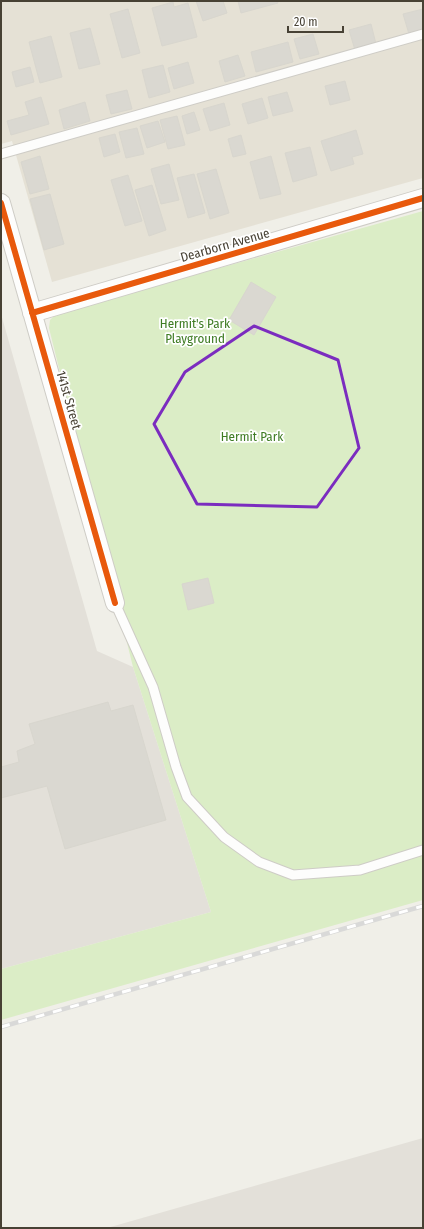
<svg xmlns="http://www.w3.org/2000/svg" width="424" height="1229" font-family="'Fira Sans Condensed',sans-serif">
  <rect width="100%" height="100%" fill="#f0efe8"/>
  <path fill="#e5e1d5" d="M 1,1 L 423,1 L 423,178 L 52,282 L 12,141 L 1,144 Z"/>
  <path fill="#e3e0d9" d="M 1,314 L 97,651 L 133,667 L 211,912 L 1,969 Z
    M 423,1138 L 423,1228 L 107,1228 L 321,1167 Z"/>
  <path fill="#dbedc6" d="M 423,211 L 423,900 L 1,1020 L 1,969 L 211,912 L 133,667 L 49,328 L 50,320 L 56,314 Z"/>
  <path fill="#dad8d1" stroke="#d8d6ce" d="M 196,1 L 223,1 L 227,13 L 203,21 Z
    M 238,1 L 277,1 L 278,3 L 241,13 Z
    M 173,2 L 174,7 L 188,3 L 197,37 L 162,46 L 152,8 Z
    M 128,9 L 140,53 L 122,58 L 110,14 Z
    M 423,9 L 423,31 L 409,34 L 403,14 Z
    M 371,24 L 376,44 L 355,50 L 349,30 Z
    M 90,28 L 100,64 L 79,69 L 70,33 Z
    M 313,34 L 319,54 L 300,59 L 294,39 Z
    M 51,36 L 62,77 L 40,83 L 29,42 Z
    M 288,42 L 293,62 L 256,72 L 251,52 Z
    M 238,55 L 245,76 L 225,82 L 219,61 Z
    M 188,62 L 194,83 L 174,89 L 168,68 Z
    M 163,65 L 170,92 L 149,98 L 142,70 Z
    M 30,67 L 34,82 L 16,87 L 12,72 Z
    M 345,81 L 350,100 L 330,105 L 325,86 Z
    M 127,90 L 132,109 L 111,114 L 106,95 Z
    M 287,92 L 293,111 L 273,116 L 268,97 Z
    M 41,97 L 49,124 L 11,135 L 7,121 L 29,115 L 25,102 Z
    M 262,98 L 268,118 L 248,124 L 242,104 Z
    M 85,102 L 90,121 L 64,129 L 59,110 Z
    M 224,103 L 230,125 L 210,131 L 203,109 Z
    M 194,112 L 200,130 L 187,134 L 182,116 Z
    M 177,116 L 185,145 L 168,149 L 160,120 Z
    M 158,121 L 165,142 L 147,148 L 140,126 Z
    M 137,128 L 144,154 L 126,158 L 119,132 Z
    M 356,130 L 363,154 L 352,157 L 354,164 L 331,171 L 321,141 Z
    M 115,134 L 120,152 L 104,157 L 99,138 Z
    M 241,135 L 246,154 L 233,157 L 228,139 Z
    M 310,147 L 317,175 L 293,182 L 285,153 Z
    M 40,156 L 49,189 L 30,194 L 21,162 Z
    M 271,156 L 281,194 L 260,199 L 250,162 Z
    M 169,164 L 179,200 L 161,204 L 151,169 Z
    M 216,169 L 229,213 L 210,219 L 197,174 Z
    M 194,174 L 205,213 L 188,218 L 177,178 Z
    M 128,175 L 142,221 L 125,226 L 111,180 Z
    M 152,185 L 166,230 L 149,236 L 135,190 Z
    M 50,194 L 64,244 L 44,250 L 30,199 Z
    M 251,282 L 276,297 L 254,335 L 229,320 Z
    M 208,578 L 214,603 L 188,610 L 182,584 Z
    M 108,702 L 111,711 L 133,705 L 166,820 L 65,849 L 47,786 L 1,798 L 1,767 L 19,762 L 17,751 L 35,744 L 29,724 Z"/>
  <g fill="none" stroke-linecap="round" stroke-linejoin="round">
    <g stroke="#ceccc6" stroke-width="11">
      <path id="service" d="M 1,154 L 423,34
        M 115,603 L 153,687 L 176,767 L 187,797 L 224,837 L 259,862 L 293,875 L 360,870 L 423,850"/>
    </g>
    <g stroke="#ceccc6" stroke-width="20">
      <path id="minor" d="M 1,203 L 115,603
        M 32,313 L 423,198"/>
    </g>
    <use href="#service" stroke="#fdfdfc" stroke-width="9"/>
    <use href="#minor" stroke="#fdfdfc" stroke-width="18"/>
    <g stroke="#d9d9d8" stroke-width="4.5">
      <path id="rail" d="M 1,1027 L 423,906"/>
    </g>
    <use href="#rail" stroke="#fff" stroke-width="3" stroke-dasharray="9" stroke-linecap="butt"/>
    <g stroke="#fff" stroke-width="8">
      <path id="cycleway" d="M 1,203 L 115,603
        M 32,313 L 423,198"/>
    </g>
    <use href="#cycleway" stroke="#e8590c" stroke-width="6"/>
  </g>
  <path fill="none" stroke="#7b2cbf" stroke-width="3" stroke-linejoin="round" d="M 254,326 L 338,360 L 359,448 L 317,507 L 197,504 L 154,424 L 185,372 Z"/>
  <g text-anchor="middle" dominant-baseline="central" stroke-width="3.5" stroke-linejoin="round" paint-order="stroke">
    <g font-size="13" fill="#474134" stroke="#fff">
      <text transform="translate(225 245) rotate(-16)">Dearborn Avenue</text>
      <text transform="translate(69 400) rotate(74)">141st Street</text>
    </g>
    <g font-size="13" fill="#3f7c24" stroke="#fff">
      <text x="195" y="323">Hermit's Park<tspan x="195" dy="15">Playground</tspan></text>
      <text x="252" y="436">Hermit Park</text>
    </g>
  </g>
  <rect width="424" height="1229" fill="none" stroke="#474134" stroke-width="4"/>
  <path d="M288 26v6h55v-6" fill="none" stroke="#474134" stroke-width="2"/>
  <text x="294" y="26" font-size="12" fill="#474134" stroke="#ffffff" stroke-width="3" paint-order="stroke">20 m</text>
</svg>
